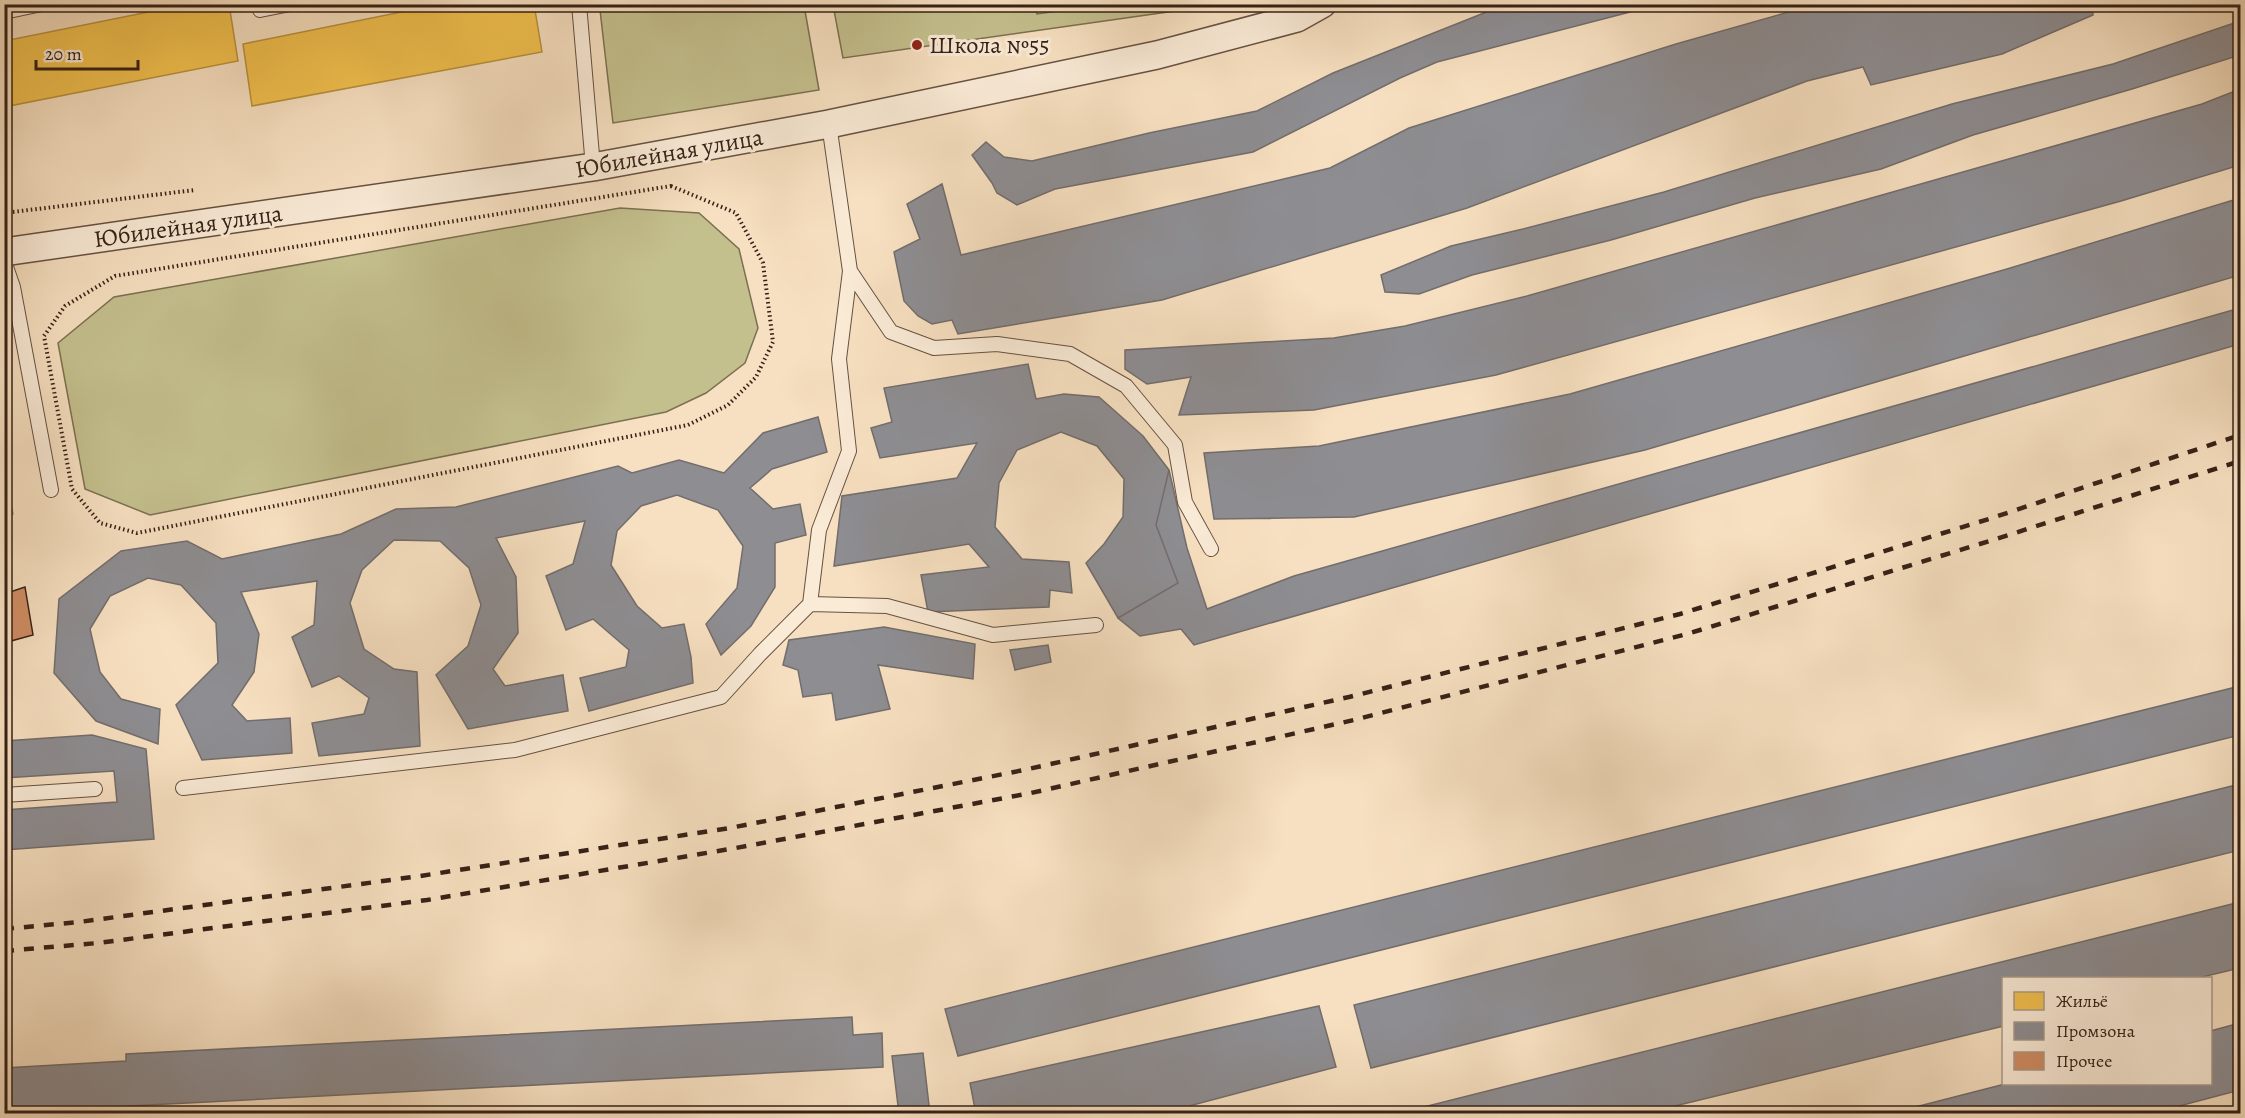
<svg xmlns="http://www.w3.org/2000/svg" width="2245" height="1118" font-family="Alegreya,serif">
  <rect width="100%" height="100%" fill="#f7e0c1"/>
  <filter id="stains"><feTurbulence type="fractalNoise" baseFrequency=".00333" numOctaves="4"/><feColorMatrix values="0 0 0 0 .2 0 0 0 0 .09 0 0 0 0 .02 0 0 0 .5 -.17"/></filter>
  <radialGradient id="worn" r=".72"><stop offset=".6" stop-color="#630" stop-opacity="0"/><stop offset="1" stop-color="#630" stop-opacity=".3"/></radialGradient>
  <path fill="#c4c08e" stroke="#7c7052" stroke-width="1.5" d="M 631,5 L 804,5 L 819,90 L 613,123 L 600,10 Z
    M 1035,5 L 1037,14 L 1108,4 L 1181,5 L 1175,11 L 843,58 L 833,5 Z
    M 620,208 L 699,213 L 739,249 L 758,328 L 745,363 L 706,393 L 666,412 L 150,515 L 85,489 L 58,343 L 114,297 Z"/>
  <path fill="#f2c14e" stroke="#b9913e" stroke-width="1.5" d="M 188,4 L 229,4 L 238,61 L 4,107 L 4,41 Z
    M 441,4 L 534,4 L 542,52 L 252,106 L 243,44 Z
    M 4,476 L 13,514 L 4,516 Z"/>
  <path fill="#8d8d92" stroke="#736d6d" stroke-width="1.5" d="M 1513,4 L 1661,4 L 1437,62 L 1400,78 L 1253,152 L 1055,189 L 1017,205 L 997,193 L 992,183 L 972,155 L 986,142 L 1004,157 L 1032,161 L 1149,133 L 1257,111 L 1333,73 L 1489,11 Z
    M 2092,4 L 2093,15 L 2002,54 L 1871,85 L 1863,67 L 1807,81 L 1467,208 L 1162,300 L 958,334 L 952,320 L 932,324 L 918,316 L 904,301 L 894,252 L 920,239 L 907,204 L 942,184 L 961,255 L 1330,168 L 1409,128 L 1676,44 L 1817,4 Z
    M 2240,21 L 2240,55 L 2132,89 L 1973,135 L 1881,169 L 1755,198 L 1611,240 L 1472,275 L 1419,294 L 1385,292 L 1381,275 L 1451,246 L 1523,229 L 1664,192 L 1952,104 L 2113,64 Z
    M 2240,89 L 2240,165 L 2121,201 L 1496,375 L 1314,410 L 1179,415 L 1191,377 L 1147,384 L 1125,369 L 1125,350 L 1334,338 L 1405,326 L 1527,296 L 2202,104 Z
    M 2240,198 L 2240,275 L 1645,450 L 1354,517 L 1214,519 L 1204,453 L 1319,446 L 1570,394 L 2007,269 Z
    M 2240,308 L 2240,344 L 1194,645 L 1181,629 L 1140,636 L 1118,618 L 1178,583 L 1156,525 L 1169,470 L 1187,548 L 1207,609 L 1294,576 Z
    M 1028,364 L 1036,399 L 1064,394 L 1099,397 L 1143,436 L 1169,470 L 1156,525 L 1178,583 L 1118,618 L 1086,563 L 1104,544 L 1123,517 L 1124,479 L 1097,446 L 1061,432 L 1017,450 L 999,483 L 995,527 L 1022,559 L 1069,562 L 1072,593 L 1050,590 L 1049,607 L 928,612 L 921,575 L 989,567 L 969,544 L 834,566 L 842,496 L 957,478 L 977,443 L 880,458 L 871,428 L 892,422 L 884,388 Z
    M 818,417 L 827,452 L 772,469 L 750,488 L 773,509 L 800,504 L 806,535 L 775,543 L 775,587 L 751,626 L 721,655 L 706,624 L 737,588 L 743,546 L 718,510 L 677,495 L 641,506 L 617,531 L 611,565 L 637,606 L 662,628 L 684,624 L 691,657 L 693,683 L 589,711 L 580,678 L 626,667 L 629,650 L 593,619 L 566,630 L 546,576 L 573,564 L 585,521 L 496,538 L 516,577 L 518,633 L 493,669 L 505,686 L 563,675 L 568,711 L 468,729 L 436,675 L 468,646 L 481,605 L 469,568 L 440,541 L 394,540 L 362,570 L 350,603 L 364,649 L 394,669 L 417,672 L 420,746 L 319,756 L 312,723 L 364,714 L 369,698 L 339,676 L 312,687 L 292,637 L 314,625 L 317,581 L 241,592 L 259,634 L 254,672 L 232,705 L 247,721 L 290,718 L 292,753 L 202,760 L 176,705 L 218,663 L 216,623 L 181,585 L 148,578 L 110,596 L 90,629 L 100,672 L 121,699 L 160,709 L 158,744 L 96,721 L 54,673 L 59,599 L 121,551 L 187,541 L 222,559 L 341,534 L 396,509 L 456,507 L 618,466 L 632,473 L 679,460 L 724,473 L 763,433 Z
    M 884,627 L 975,644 L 973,679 L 878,665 L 890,709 L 836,720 L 832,693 L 803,697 L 798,670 L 783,665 L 789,640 Z
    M 1048,645 L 1051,662 L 1015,670 L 1010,650 Z
    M 2240,686 L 2240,735 L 958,1056 L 945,1009 Z
    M 92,735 L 146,749 L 154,839 L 4,850 L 4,810 L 117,802 L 114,771 L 4,778 L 4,741 Z
    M 2240,784 L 2240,850 L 1371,1068 L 1354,1005 Z
    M 2240,902 L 2240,968 L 2198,978 L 2004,978 L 2004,1026 L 1642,1114 L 1396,1114 Z
    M 1319,1006 L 1336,1067 L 1159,1114 L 976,1114 L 970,1083 Z
    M 852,1017 L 853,1035 L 882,1033 L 883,1067 L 129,1106 L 129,1114 L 4,1114 L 4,1068 L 126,1061 L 126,1054 Z
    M 2240,1023 L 2240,1090 L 2149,1114 L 1888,1114 L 2005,1084 L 2210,1084 L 2210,1031 Z
    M 923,1053 L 930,1114 L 899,1114 L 892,1056 Z"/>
  <path fill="#d08d64" stroke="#352117" stroke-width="1.5" d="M 25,587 L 33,635 L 11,641 L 4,609 L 4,594 Z"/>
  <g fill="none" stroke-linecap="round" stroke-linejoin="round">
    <g stroke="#665142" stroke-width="16">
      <path id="lane" d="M 259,4 L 260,10 L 290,4
        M 579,4 L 593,167
        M 4,12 L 42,4
        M 4,261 L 13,287 L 51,490
        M 850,271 L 891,332 L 934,348 L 997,344 L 1070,354 L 1126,386 L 1175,445 L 1185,502 L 1211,549
        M 810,604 L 887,606 L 993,635 L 1096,625
        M 183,788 L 515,750 L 721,697 L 760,654 L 810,604 L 819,530 L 849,451 L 839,359 L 850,271 L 829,124
        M 4,795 L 95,789"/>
    </g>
    <g stroke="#665142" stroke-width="30">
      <path id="street" d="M 4,252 L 593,167 L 829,124 L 1157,55 L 1297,18 L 1322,4"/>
    </g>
    <path stroke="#352117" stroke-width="4" stroke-dasharray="1.5 3" stroke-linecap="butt" d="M 671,186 L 736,213 L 763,263 L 773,342 L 756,377 L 728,405 L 688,425 L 137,533 L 100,523 L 72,489 L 44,336 L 65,306 L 115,276 Z
      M 4,213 L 195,190"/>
    <use href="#lane" stroke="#faebd7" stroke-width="14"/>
    <use href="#street" stroke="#faebd7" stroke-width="27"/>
    <path stroke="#352117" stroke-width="4.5" stroke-dasharray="10 10" stroke-linecap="butt" d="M 4,929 L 79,922 L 420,876 L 730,828 L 1024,770 L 1349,697 L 1680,614 L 1992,518 L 2240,435
      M 4,951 L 98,943 L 427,900 L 736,848 L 1031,793 L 1354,720 L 1687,634 L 1996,539 L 2240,461"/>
  </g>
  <circle fill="#8f2418" stroke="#faebd7" stroke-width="2" cx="917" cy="45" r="6"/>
  <g text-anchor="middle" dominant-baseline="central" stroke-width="6" stroke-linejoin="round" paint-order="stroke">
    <g font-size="24" fill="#352117" stroke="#faebd7" text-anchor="start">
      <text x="929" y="45">Школа №55</text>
    </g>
    <g font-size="24" fill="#352117" stroke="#faebd7">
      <text transform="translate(669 153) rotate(-10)">Юбилейная улица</text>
      <text transform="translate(188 226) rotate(-8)">Юбилейная улица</text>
    </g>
  </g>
  <rect width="2245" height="1118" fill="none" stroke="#f7e0c1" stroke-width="24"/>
  <rect x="6" y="6" width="2233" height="1106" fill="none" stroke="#352117" stroke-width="3"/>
  <rect x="12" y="12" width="2221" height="1094" fill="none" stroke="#352117" stroke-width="1.5"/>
  <rect x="2002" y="977" width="210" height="108" fill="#faebd7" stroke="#ab9a8a" stroke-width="1.5"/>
  <rect x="2014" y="992" width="30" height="18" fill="#f2c14e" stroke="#ab9a8a" stroke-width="1.5"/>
  <text x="2056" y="1007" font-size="18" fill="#352117">Жильё</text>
  <rect x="2014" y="1022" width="30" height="18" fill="#8d8d92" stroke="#ab9a8a" stroke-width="1.5"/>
  <text x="2056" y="1037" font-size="18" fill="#352117">Промзона</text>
  <rect x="2014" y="1052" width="30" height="18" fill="#d08d64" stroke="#ab9a8a" stroke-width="1.5"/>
  <text x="2056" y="1067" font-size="18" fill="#352117">Прочее</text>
  <path d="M36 60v9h102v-9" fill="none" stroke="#352117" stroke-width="3"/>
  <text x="45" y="60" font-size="18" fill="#352117" stroke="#faebd7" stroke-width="4.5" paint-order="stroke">20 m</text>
  <rect width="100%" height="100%" filter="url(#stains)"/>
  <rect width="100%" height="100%" fill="url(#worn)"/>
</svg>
